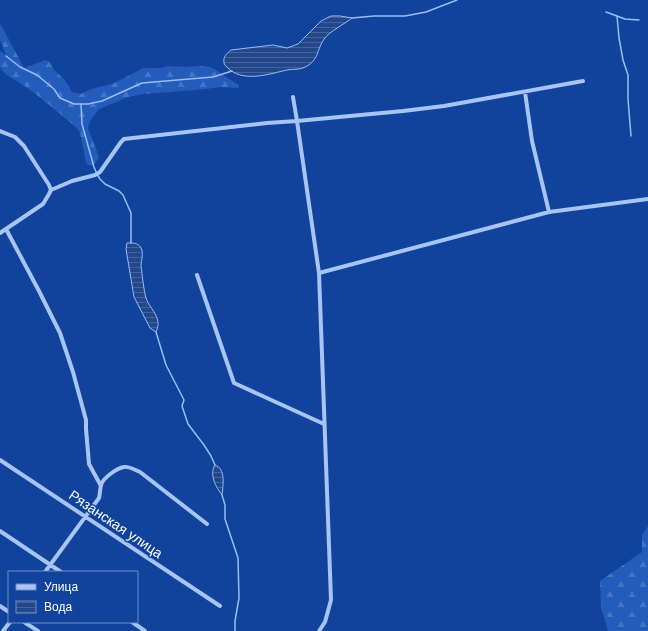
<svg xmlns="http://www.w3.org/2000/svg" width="648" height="631" font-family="'DM Sans',sans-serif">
  <defs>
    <pattern id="forest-firs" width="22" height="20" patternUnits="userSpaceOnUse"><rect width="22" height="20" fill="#245cbb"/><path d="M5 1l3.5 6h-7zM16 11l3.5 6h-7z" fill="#4574c5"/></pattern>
    <pattern id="water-rules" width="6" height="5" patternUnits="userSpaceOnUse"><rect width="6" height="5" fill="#22478b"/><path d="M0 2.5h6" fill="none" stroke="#43639c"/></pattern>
  </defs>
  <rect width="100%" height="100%" fill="#11439d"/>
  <path fill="url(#forest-firs)" d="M 0,23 L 24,68 L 46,60 L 50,63 L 55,71 L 65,80 L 72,92 L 81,94 L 91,89 L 112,84 L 143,68 L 162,68 L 168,66 L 185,67 L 199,66 L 210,67 L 216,70 L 229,79 L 239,85 L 239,88 L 222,87 L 196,90 L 143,94 L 128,97 L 99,109 L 90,121 L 88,128 L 99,157 L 97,161 L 93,165 L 88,165 L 86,162 L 80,133 L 77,128 L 37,95 L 23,85 L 5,74 L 0,67 L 0,51 L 6,55 L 0,39 Z
    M 647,527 L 648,527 L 648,631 L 608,631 L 601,607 L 600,581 L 642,552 L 642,536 Z"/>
  <path fill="url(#water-rules)" stroke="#98bdf8" d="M 331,16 L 340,16 L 352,18 C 346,23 329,32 325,38 C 316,49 320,60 305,67 C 300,70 292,69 287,70 C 269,74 246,82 230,70 C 227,67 225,66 224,63 C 223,57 226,54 231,50 L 273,45 L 287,48 L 298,44 L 321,21 Z
    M 127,243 C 132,243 138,242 141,248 C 144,253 141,261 141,266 C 142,273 144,292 146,298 C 150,310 163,317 156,332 L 150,328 L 134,297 L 126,249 Z
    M 215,465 C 226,469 223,485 222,495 C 216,487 209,475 215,465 Z"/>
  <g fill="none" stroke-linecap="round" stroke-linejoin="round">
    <path stroke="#98bdf8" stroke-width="1.5" d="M 606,12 L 625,19 L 639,20
      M 617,16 L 619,38 L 623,60 L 628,75 L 628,99 L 631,136
      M 352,18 L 374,16 L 405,16 L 426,12 L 457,0
      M 6,56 L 20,67 L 37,75 L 54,89 L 60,98 L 74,104 L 88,104 L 102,101 L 142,83 L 213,77 L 232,71
      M 81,104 L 82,124 L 94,167 L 97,174 L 100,179 L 105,184 L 119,191 L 123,195 L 131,213 L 131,243
      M 156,332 L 166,365 L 184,400 L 182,406 L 188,424 L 204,445 L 211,456 L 215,465
      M 222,495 L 225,505 L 225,519 L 238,558 L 239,598 L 235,621 L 235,631"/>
    <path stroke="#a6c4f5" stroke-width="4" d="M 525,92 L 532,141 L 549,212
      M 293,97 L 297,121 L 319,273 L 331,600 L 325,622 L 319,631
      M 0,131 L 15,137 L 24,146 L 49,185 L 51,190 L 49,194 L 43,204 L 0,233
      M 51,190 L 72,181 L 95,175 L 100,172 L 121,142 L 124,139 L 267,123 L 297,121 L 403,111 L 444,106 L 583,81
      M 6,229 L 39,291 L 60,333 L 73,372 L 86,420 L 86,429 L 89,464 L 101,486
      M 319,273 L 549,212 L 648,199
      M 197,275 L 234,383 L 324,424
      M 0,460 L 220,606
      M 0,531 L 61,572
      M 45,572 L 99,498 C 100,494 100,489 101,485 C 103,478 117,468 124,467 C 129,466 135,470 140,472 L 207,524
      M 0,606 L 9,612
      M 24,622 L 38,631
      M 132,622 L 145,631
      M 3,631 L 10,622"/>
  </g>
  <g text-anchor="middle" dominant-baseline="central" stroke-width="3" stroke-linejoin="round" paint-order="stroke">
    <g font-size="14" fill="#fff" stroke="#11439d">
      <text transform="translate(116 524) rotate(34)">Рязанская улица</text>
    </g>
  </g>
  <rect x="8" y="571" width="130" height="52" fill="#11439d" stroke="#708ec4"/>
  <rect x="16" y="584" width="20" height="6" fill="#a6c4f5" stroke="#708ec4"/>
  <text x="44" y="591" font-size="12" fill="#ffffff">Улица</text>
  <rect x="16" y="601" width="20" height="12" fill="url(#water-rules)" stroke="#708ec4"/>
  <text x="44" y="611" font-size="12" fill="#ffffff">Вода</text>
</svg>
